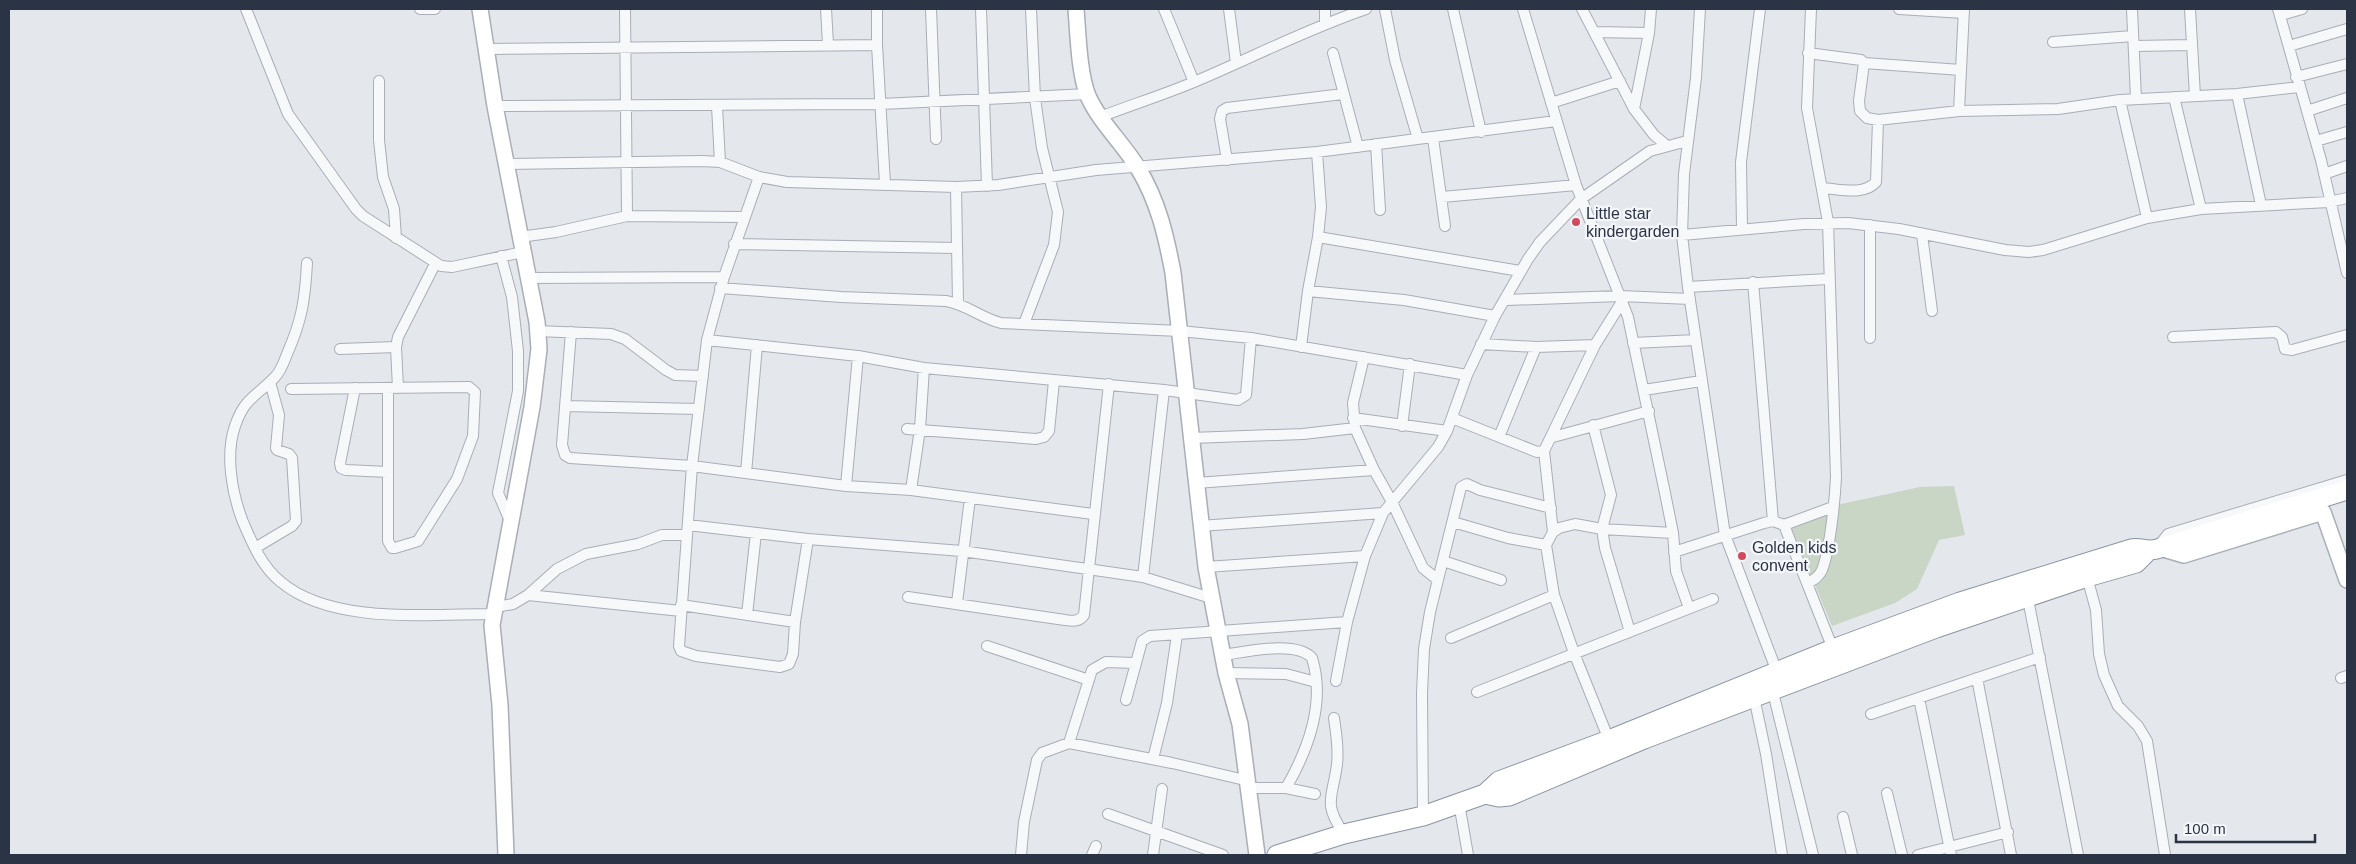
<svg xmlns="http://www.w3.org/2000/svg" width="2356" height="864" font-family="Arial,sans-serif">
  <rect width="100%" height="100%" fill="#e4e7ec"/>
  <path fill="#c9d6c5" d="M 1954,486 L 1965,535 L 1939,540 L 1917,589 L 1895,603 L 1832,626 L 1791,527 L 1841,504 L 1920,487 Z"/>
  <g fill="none" stroke-linecap="round" stroke-linejoin="round">
    <g stroke="#a9aeb7" stroke-width="12">
      <path id="street" d="M 246,9 L 288,114 L 356,209 L 363,216 L 441,266 L 452,267 L 523,252
        M 420,9 L 435,9
        M 625,9 L 627,216
        M 826,9 L 828,44
        M 877,9 L 877,45 L 885,184
        M 931,9 L 936,139
        M 981,9 L 987,186
        M 1164,9 L 1194,82
        M 1229,9 L 1236,63
        M 1385,9 L 1395,60 L 1418,139
        M 1453,9 L 1481,132
        M 1523,9 L 1576,185 L 1628,317 L 1665,493 L 1673,533 L 1676,571 L 1689,608
        M 1582,9 L 1634,109 L 1654,135 L 1666,145
        M 1700,9 L 1696,78 L 1684,174 L 1682,235 L 1688,287 L 1725,535 L 1777,672
        M 1899,9 L 1964,13
        M 2132,9 L 2136,99
        M 2190,9 L 2195,96
        M 2278,9 L 2321,160 L 2347,273
        M 2281,15 L 2302,9
        M 1325,23 L 1325,9
        M 1595,32 L 1649,33
        M 2053,42 L 2133,36
        M 2134,46 L 2192,45
        M 2289,46 L 2347,29
        M 487,49 L 877,45
        M 1333,53 L 1358,147
        M 1808,53 L 1861,60 L 1864,63 L 1859,101 L 1860,111 L 1867,118 L 1878,120 L 1959,111 L 2058,109 L 2120,100 L 2237,94 L 2299,87
        M 1864,63 L 1961,70
        M 2296,77 L 2347,64
        M 379,81 L 379,140 L 383,177 L 394,209 L 396,238
        M 2237,94 L 2261,205
        M 2174,97 L 2201,209
        M 2120,100 L 2147,218
        M 1551,103 L 1620,81
        M 495,106 L 881,104 L 1088,94
        M 717,106 L 720,162
        M 1634,109 L 1649,33 L 1651,9
        M 1959,111 L 1964,9
        M 2307,111 L 2347,98
        M 1100,117 C 1131,105 1163,95 1194,82 C 1251,58 1307,29 1366,9
        M 1433,138 L 1445,226
        M 2316,141 L 2347,132
        M 1376,144 L 1380,210
        M 1227,160 L 1220,119 L 1222,111 L 1227,108 L 1343,94
        M 506,164 L 702,161 L 720,162 L 759,177 L 787,182 L 956,187 L 998,185 L 1096,170 L 1317,152 L 1556,121
        M 2324,174 L 2347,166
        M 759,177 L 724,277 L 707,340 L 692,466 L 679,646 L 681,651 L 696,656 L 780,667 L 789,664 L 793,654 L 795,622 L 808,539
        M 956,187 L 958,303
        M 1823,188 C 1839,189 1864,196 1876,182 L 1878,120
        M 1442,197 L 1576,185
        M 1870,225 L 1870,338
        M 1742,229 L 1741,162 L 1760,9
        M 1682,235 L 1804,224 L 1848,223 L 1899,229 L 2005,250 L 2029,252 L 2043,250 L 2147,218 L 2201,209 L 2329,202 L 2347,198
        M 1922,235 L 1932,311
        M 520,237 L 556,232 L 627,216 L 744,217
        M 1318,237 L 1520,271
        M 734,244 L 957,248
        M 501,256 L 512,297 L 518,351 L 518,391 L 498,493 L 510,521
        M 307,263 C 305,300 302,320 287,354 C 284,362 281,371 275,377 C 256,397 245,397 235,426 C 225,455 232,494 243,522 C 252,543 262,567 281,582 C 332,625 430,614 493,614
        M 528,278 L 724,277
        M 1753,282 L 1773,521
        M 1688,287 L 1828,279
        M 720,288 L 841,297 L 946,301 C 966,304 981,318 1001,323 L 1180,331 L 1251,338 L 1467,375
        M 1308,291 L 1404,300 L 1495,316
        M 1506,300 L 1621,296 L 1690,299
        M 1024,324 L 1054,245 L 1058,212 L 1042,148 L 1035,98 L 1031,9
        M 537,331 L 611,334 L 625,339 L 666,370 L 675,375 L 703,376
        M 571,332 L 562,445 L 565,455 L 570,458 L 692,466 L 846,486 L 911,490 L 1093,514
        M 2173,337 L 2276,332 L 2282,337 L 2285,349 L 2292,350 L 2347,335
        M 707,340 L 858,356 L 924,368 L 1164,390 L 1238,400 L 1246,395 L 1251,338
        M 1633,343 L 1696,340
        M 1481,344 L 1536,347 L 1595,345
        M 1301,347 L 1308,291 L 1318,237 L 1321,207 L 1317,152
        M 340,349 L 396,347
        M 1364,357 L 1353,403 L 1355,428 L 1374,470 L 1392,502 L 1423,568 L 1438,580
        M 355,388 L 340,463 L 341,468 L 346,470 L 388,472
        M 398,388 L 396,347 L 398,337 L 435,264
        M 291,389 L 469,387 L 475,392 L 473,436 L 457,479 L 418,541 L 395,548 L 392,548 L 388,541 L 388,388
        M 1644,390 L 1701,381
        M 565,406 L 699,409
        M 1353,418 L 1447,431
        M 1452,418 L 1537,452 L 1544,451 L 1595,345 L 1623,300
        M 1593,425 L 1611,495 L 1602,529 L 1605,548 L 1630,632
        M 1402,426 L 1410,364
        M 907,429 L 1036,439 L 1044,437 L 1049,431 L 1054,381
        M 1499,437 L 1536,347
        M 1553,437 L 1649,411
        M 1191,438 L 1303,434 L 1355,428
        M 1544,451 L 1553,532
        M 746,473 L 757,345
        M 1196,483 L 1374,470
        M 846,486 L 858,356
        M 911,490 L 920,429 L 924,368
        M 1453,522 L 1508,538 L 1546,545
        M 688,525 L 808,539 L 962,551 L 1143,577 L 1211,598
        M 1784,525 L 1833,507
        M 1200,526 L 1383,513
        M 255,548 L 292,526 L 296,521 L 292,458 L 289,454 L 277,450 L 276,448 L 279,415 L 270,382
        M 2157,548 L 2168,534 L 2347,480
        M 1674,552 L 1764,523 L 1773,521 L 1784,525 L 1833,649
        M 1443,561 L 1501,580
        M 1206,567 L 1365,556
        M 1143,577 L 1164,390
        M 2087,577 L 2096,610 L 2099,654 L 2104,675 L 2118,706 L 2138,726 L 2147,741 L 2165,855
        M 1808,583 C 1814,580 1819,577 1822,570 C 1830,550 1835,499 1836,477 L 1828,222 L 1807,108 L 1811,9
        M 2027,594 L 2078,855
        M 528,595 L 681,611
        M 908,597 L 1065,620 C 1073,621 1079,622 1084,615 L 1109,384
        M 957,603 L 970,498
        M 681,605 L 795,622
        M 495,607 L 513,604 L 528,595 L 557,569 L 586,554 L 638,544 L 662,535 L 687,535
        M 747,615 L 756,533
        M 1451,638 L 1554,595
        M 987,646 L 1089,680
        M 1223,655 C 1245,652 1296,640 1312,658 C 1326,703 1308,750 1286,788
        M 1226,673 L 1286,674 L 1316,682
        M 1977,678 L 2011,855
        M 2341,678 L 2347,676
        M 1336,681 L 1347,622 L 1365,556 L 1383,513 L 1438,447 L 1447,431 L 1467,375 L 1495,316 L 1528,259 L 1540,242 L 1581,199 L 1650,151 L 1687,141
        M 1772,688 L 1813,855
        M 1477,692 L 1713,599
        M 1754,697 L 1766,754 L 1782,855
        M 1919,698 L 1951,855
        M 1126,700 L 1142,641 L 1150,636 L 1347,622
        M 1871,714 L 2040,657
        M 1334,718 C 1336,733 1339,748 1337,764 C 1333,798 1322,802 1344,834
        M 1609,740 L 1574,653 L 1554,595 L 1546,545 L 1553,532 L 1559,528 L 1575,524 L 1602,529 L 1673,533
        M 1069,743 L 1092,670 L 1106,662 L 1135,663
        M 1153,759 L 1167,703 L 1177,635
        M 1249,788 L 1286,788 L 1315,794
        M 1887,793 L 1902,855
        M 1459,803 L 1468,855
        M 1108,814 L 1223,855
        M 1423,816 L 1422,693 L 1424,649 L 1430,612 L 1461,487 L 1467,484 L 1480,490 L 1551,508
        M 1843,817 L 1852,855
        M 1021,855 L 1024,822 L 1037,760 L 1042,753 L 1069,743 L 1172,763 L 1249,781
        M 1092,855 L 1096,846
        M 1153,855 L 1162,789
        M 1918,855 L 2008,832"/>
    </g>
    <g stroke="#a9aeb7" stroke-width="18">
      <path id="secondary" d="M 480,9 L 495,106 L 537,322 L 539,349 L 532,407 L 492,625 L 500,705 L 506,855
        M 1076,9 C 1078,33 1079,74 1088,96 C 1100,123 1123,143 1138,168 C 1158,201 1166,235 1173,273 L 1206,567 L 1226,673 L 1240,724 L 1257,855
        M 2160,548 L 2184,555 L 2323,512 L 2347,580"/>
    </g>
    <g stroke="#8b94a3" stroke-width="21">
      <path id="highway" d="M 1485,794 L 1499,797 L 1509,796 L 1644,739 L 1936,628 L 2087,577 L 2136,563 L 2147,552
        M 1277,855 L 1344,834 L 1423,816 L 1485,794 L 1499,781 L 1609,740 L 1833,649 L 1960,602 L 2131,549 C 2140,547 2147,552 2157,549 L 2347,490"/>
    </g>
    <use href="#street" stroke="#f7f8fa" stroke-width="10"/>
    <use href="#secondary" stroke="#fff" stroke-width="15"/>
    <use href="#highway" stroke="#fff" stroke-width="19"/>
  </g>
  <g fill="#d1495b" stroke="#f4f6f9" stroke-width="2">
    <circle cx="1576" cy="222" r="5"/>
    <circle cx="1742" cy="556" r="5"/>
  </g>
  <g text-anchor="middle" dominant-baseline="central" stroke-width="4.5" stroke-linejoin="round" paint-order="stroke">
    <g font-size="16" fill="#2b3445" stroke="#f4f6f9" text-anchor="start">
      <text x="1586" y="213">Little star<tspan x="1586" dy="18">kindergarden</tspan></text>
      <text x="1752" y="547">Golden kids<tspan x="1752" dy="18">convent</tspan></text>
    </g>
  </g>
  <rect width="2356" height="864" fill="none" stroke="#2b3445" stroke-width="20"/>
  <path d="M2176 834v8h139v-8" fill="none" stroke="#2b3445" stroke-width="2.5"/>
  <text x="2184" y="834" font-size="15" fill="#2b3445" stroke="#f4f6f9" stroke-width="4" paint-order="stroke">100 m</text>
</svg>
